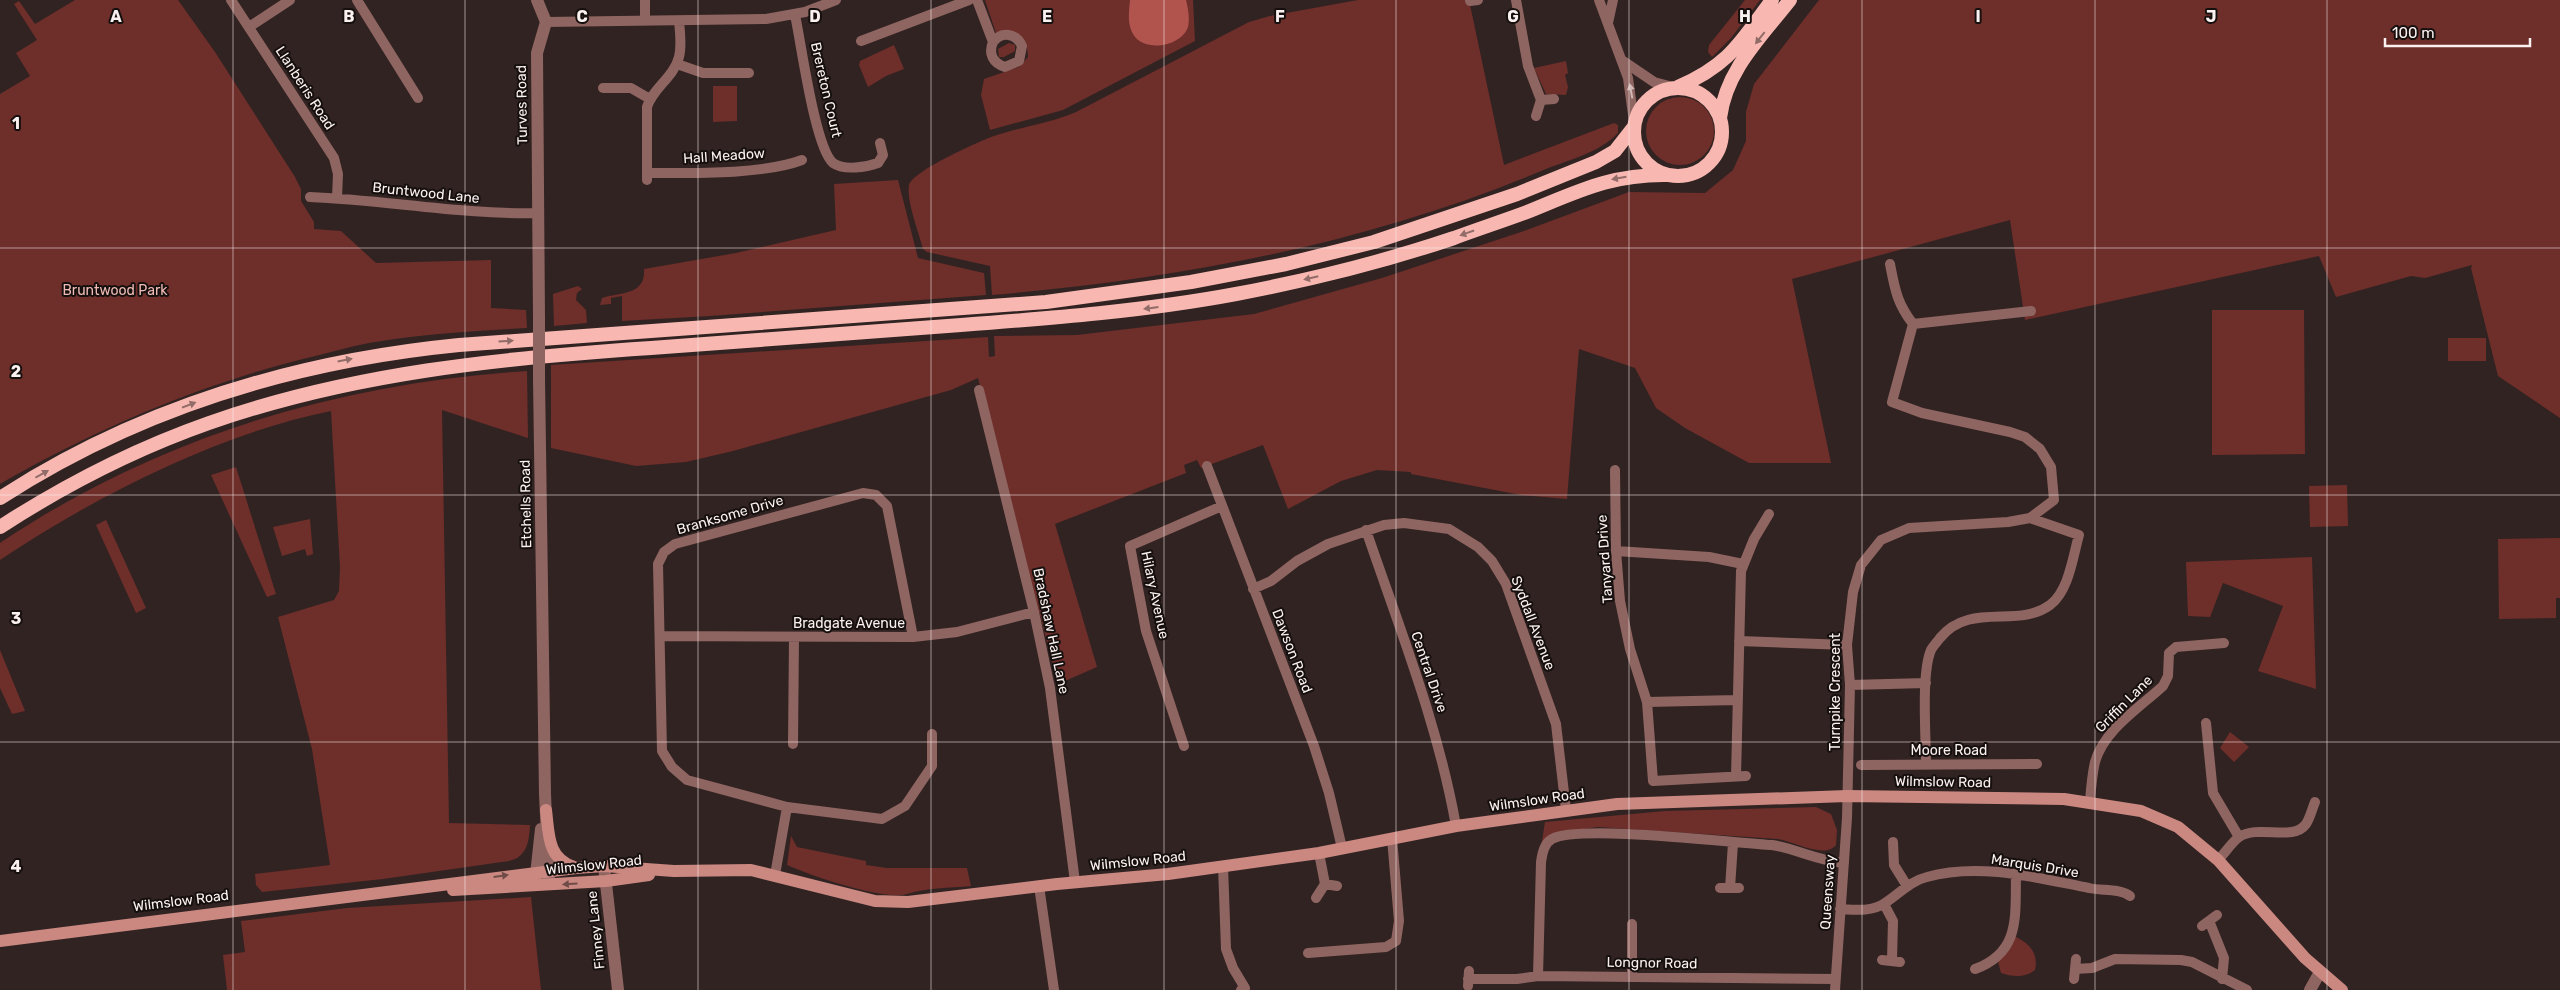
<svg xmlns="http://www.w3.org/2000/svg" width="2560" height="990" font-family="Rubik,sans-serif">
  <rect width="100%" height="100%" fill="#312322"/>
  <path fill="#6e2e2a" d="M 75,0 L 178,0 L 215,52 L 295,177 L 301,189 L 301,201 L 314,222 L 314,229 L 341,231 L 376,263 L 491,260 L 491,308 L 526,310 L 527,328 C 474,331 421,334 369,343 C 347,347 325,354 303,359 C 196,386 96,429 0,484 L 0,94 L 30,76 L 16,53 L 37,40 L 14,4 L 19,1 L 35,24 Z
    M 985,0 L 1193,0 L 1195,41 L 1063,110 L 990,130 L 981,95 L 984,79 L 1019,67 L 1028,57 C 1028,37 1015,26 996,33 Z
    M 1358,0 L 1469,0 L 1504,165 L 1614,123 L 1618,125 L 1618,133 C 1598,154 1567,160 1541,171 C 1367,244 1179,279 992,295 L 990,266 L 927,252 L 923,249 C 919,233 906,200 909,185 C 913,171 976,143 991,137 C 1019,127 1048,124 1076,112 L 1249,22 L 1270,16 Z
    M 1745,0 L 1760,0 L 1731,38 L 1712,57 L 1708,52 L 1709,45 Z
    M 1819,0 L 2560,0 L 2560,418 L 2498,376 L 2471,268 L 2472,265 L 2425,278 L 2411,276 L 2336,297 L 2319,256 L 2025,320 L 2010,220 L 1792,279 L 1831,463 L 1749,463 L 1685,428 L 1656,408 L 1635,368 L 1579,349 L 1567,499 L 1521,495 L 1411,474 L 1411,472 L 1377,470 L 1341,481 L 1288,509 L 1263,445 L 1201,468 L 1197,460 L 1184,465 L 1186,473 L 1055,524 L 1097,667 L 1058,684 L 978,378 L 951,390 L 733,451 L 686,462 L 636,466 L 551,448 L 551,365 L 988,337 L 989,357 L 995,356 L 994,336 L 1077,335 L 1254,314 L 1382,278 L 1521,232 L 1629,192 L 1705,193 L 1733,170 L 1746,141 L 1746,112 L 1754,84 Z
    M 1009,43 L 1015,45 L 1015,51 L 1004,57 L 999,57 L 998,49 Z
    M 894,45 L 904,69 L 886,76 L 868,87 L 859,65 L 860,61 Z
    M 1566,61 L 1568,73 L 1565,75 L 1568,87 L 1566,95 L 1546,94 L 1534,68 Z
    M 713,86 L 737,86 L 737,121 L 713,122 Z
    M1646 131a34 34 0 1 1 68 0a34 34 0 1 1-68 0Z
    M 898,180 L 918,258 L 984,273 L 986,295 L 710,316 L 622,321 L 622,296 L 611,298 L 611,304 L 600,305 L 602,298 C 620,292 646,296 644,269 L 736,253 L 836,230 L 834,184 Z
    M 578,286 L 582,289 L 577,293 L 576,300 L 586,310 L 587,323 L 554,326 L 553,294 Z
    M 2212,310 L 2304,310 L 2305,454 L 2212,455 Z
    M 2448,338 L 2486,338 L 2486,361 L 2448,361 Z
    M 527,371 L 528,438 L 442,410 L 449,823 L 530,825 C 529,842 527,857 509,861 L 383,879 L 262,892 L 256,885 L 255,874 L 330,865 L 312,749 L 278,617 L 334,600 L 339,591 L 340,567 L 331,411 C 217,434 96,496 0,560 L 0,543 C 158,437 338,383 527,371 Z
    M 236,467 L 276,594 L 267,597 L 211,475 Z
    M 2347,485 L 2348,526 L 2310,527 L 2309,486 Z
    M 310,519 L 313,554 L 307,556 L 305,549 L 282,556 L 273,527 Z
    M 106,520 L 146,608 L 136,613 L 96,525 Z
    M 2560,538 L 2560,598 L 2556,598 L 2556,618 L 2499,619 L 2498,539 Z
    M 2312,557 L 2316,689 L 2258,671 L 2283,606 L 2223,583 L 2210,617 L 2188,616 L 2186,562 Z
    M 0,650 L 25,711 L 12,714 L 0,688 Z
    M 2230,732 L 2249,747 L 2234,762 L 2220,748 Z
    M 1816,807 L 1831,814 L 1837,830 L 1836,845 C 1825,859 1795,842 1778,839 L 1598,827 L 1555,833 L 1541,847 L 1545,822 L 1665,811 Z
    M 791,836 L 797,847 L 866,861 L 866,865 L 887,868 L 967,868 L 971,886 C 949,888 926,888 907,894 C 884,901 809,875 787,865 Z
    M 531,897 L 541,990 L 227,990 L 223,955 L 245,952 L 241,921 L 347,908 Z
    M 2012,935 C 2028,942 2039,952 2035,970 C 2025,978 2013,977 2001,973 L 1997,958 Z"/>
  <path fill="#b1544e" d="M 1130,0 L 1186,0 C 1188,8 1190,19 1188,27 C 1181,47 1144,53 1133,34 C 1127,24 1129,11 1130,0 Z"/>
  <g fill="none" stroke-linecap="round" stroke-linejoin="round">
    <path stroke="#8f6561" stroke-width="10" d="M 231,0 L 334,158 L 338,174 L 337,198
      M 357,0 L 418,98
      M 645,0 L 645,21
      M 977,0 L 993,42 C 988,54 993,63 1005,67 L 1019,61 L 1022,46 C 1016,33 1002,31 993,42
      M 1516,0 L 1528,66 L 1541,100
      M 1599,0 L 1628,78 L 1634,122
      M 1470,1 L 1478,0
      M 795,15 C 801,42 815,148 833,163 C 844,171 867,167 878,163 L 883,155 L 880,143
      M 546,22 L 766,19 L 805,12 L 836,0
      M 1608,23 L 1613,0
      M 249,27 L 290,0
      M 861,41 L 969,0
      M 1623,61 L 1654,82 L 1673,87
      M 677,64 L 703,73 L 749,73
      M 603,88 L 631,88 L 650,99
      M 1536,116 L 1541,100 L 1554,99
      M 647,173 C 690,173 762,175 802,160
      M 647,180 L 647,107 C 653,88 674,77 679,57 C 682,45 680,32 679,21
      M 310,197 C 386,200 462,215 539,213
      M 1890,264 C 1895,290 1897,303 1913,324
      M 1913,324 L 2031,311
      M 979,390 L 1034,612 L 1050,688 L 1075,882
      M 1207,466 L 1314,746 L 1329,793 L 1342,848
      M 1615,470 L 1616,551 L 1620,601 L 1630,649 L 1647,702 L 1653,781 L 1746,776
      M 1366,530 C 1399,627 1438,724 1456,826
      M 1616,551 L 1709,557 L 1743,564
      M 1253,589 L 1271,581 L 1297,561 L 1328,544 L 1384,525 L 1404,523 L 1449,529 L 1478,547 L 1492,561 L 1506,584 L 1556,724 L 1566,810
      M 661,636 L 913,637 L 957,632 L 1034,612
      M 1739,641 L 1847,645
      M 1850,685 L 1926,683
      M 1647,702 L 1737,700
      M 2206,723 L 2213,793 L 2239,837
      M 793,744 L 794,637
      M 1184,746 L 1146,631 L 1130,546 L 1222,506
      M 1926,764 C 1926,737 1921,673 1931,650 C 1933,646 1938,641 1940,638 C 1970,601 2018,629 2050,605 C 2069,591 2073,556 2079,535 L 2030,518
      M 1861,765 L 2037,764
      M 1736,776 L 1741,571 L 1754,539 L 1769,514
      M 2090,801 C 2091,788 2092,775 2095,762 C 2104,730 2139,708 2163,686 L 2168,676 L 2169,653 L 2176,647 L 2224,643
      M 787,807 L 687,780 L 672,767 L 662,751 L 658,564 L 664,552 L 675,544 L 863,493 L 876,495 L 887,506 L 913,637
      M 1893,842 L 1894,865 L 1907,886
      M 2218,860 C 2225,853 2232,842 2239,837 C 2259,824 2293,842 2306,824 C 2310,818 2312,809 2315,802
      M 1223,866 L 1226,949 L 1233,968 L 1245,988 L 1241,990
      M 775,875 L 787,807 L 882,819 L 905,806 L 932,766 L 932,734
      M 1325,884 L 1337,886
      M 1039,886 L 1054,990
      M 1720,888 L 1739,888
      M 1730,888 L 1733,843
      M 1316,898 L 1325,884 L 1319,853
      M 1884,904 L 1893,921 L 1892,960
      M 1840,909 C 1855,910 1872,912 1885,903 C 1899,894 1910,881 1927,877 C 1979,862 2038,878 2089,888 C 2102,891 2119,888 2130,896
      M 2210,923 L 2224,958 L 2222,979
      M 2202,926 L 2217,915
      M 1308,953 L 1386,947 L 1396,941 L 1399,921 L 1392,838
      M 1882,960 L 1900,962
      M 1975,969 C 2021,952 2015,916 2016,875
      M 2075,969 L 2092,968 L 2115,959 L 2181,960 L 2192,962 L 2247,990
      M 1538,976 L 1541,862 C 1542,854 1544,843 1552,839 C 1578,824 1734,843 1772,845 C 1797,849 1818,861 1844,863
      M 1632,977 L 1632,924
      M 1468,979 L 1517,979 L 1538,976 L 1835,979
      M 2074,979 L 2076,959
      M 1468,986 L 1469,971
      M 1835,990 L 1847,818 L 1850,685 L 1847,645 L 1853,592 L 1861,565 L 1881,540 L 1909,528 L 2008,522 L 2030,518 L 2054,500 L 2051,467 L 2040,449 L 2025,437 L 2010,432 L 1922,413 L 1892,402 L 1913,324"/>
    <path stroke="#8f6561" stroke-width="12" d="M 537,0 L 546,22 L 537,53 L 539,319
      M 539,379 L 545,794 L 549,881
      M 604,866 L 618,990
      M 535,884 L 541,829
      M 2310,990 L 2320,972"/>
    <path stroke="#ca8881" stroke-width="12" d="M 546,810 C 549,834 547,858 574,867
      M 453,890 L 606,881 L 649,875
      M 0,941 L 576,868 L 604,866 L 674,871 L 751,870 L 875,901 L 908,902 L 1057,884 L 1168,874 L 1319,853 L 1456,826 L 1617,804 L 1847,796 L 2064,799 L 2141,811 L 2178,827 L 2218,860 L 2305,958 L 2342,990"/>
    <path stroke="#f8b8b1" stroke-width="14" d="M 1678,87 C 1729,65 1740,43 1772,0
      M1634 132a44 44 0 1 1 88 0a44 44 0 1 1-88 0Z
      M 1720,118 C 1726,70 1761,37 1790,0
      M 0,498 C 139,408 296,361 459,345 L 1046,302 L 1191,282 L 1286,264 L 1374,242 L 1517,194 L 1596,162 L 1615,151 L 1633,128
      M 0,527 C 65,485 135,449 209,423 C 351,373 501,358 651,348 C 754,340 858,333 961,325 C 1053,318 1145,311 1236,294 C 1310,280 1383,262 1454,238 C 1478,229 1503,221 1527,212 C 1579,191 1611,174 1668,175"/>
    <path stroke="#8f6561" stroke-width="12" d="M 539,319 L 539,379"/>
  </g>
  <defs><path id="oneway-solid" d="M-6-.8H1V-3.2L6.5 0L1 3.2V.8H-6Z" transform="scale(1.25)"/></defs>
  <g fill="#926c68">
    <use href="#oneway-solid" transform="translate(1760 38) rotate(128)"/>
    <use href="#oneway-solid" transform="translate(1619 178) rotate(170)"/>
    <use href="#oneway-solid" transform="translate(1467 233) rotate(161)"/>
    <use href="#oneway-solid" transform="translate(1311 278) rotate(167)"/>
    <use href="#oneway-solid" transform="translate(1151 308) rotate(173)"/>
    <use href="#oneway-solid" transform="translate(506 341) rotate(-4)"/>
    <use href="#oneway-solid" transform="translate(345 360) rotate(-11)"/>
    <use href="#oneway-solid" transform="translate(189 405) rotate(-21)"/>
    <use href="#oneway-solid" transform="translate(42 474) rotate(-29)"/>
  </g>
  <use fill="#d0b9b7" href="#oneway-solid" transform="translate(1631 91) rotate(-100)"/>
  <g fill="#704c48">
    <use href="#oneway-solid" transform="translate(501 876) rotate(-8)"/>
    <use href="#oneway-solid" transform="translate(570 884) rotate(176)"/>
  </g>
  <path fill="none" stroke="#fbf1f0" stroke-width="1" stroke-opacity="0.55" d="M 233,0 L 233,990M 465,0 L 465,990M 698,0 L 698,990M 931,0 L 931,990M 1164,0 L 1164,990M 1396,0 L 1396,990M 1629,0 L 1629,990M 1862,0 L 1862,990M 2095,0 L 2095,990M 2327,0 L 2327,990M 0,248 L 2560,248M 0,495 L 2560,495M 0,742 L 2560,742"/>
  <g text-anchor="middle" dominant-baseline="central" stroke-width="4" stroke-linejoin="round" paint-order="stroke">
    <g font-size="14" fill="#fbf1f0" stroke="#150f0e">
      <text transform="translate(305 88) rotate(57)">Llanberis Road</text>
      <text transform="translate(826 90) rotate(77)">Brereton Court</text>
      <text transform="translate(522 105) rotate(-91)">Turves Road</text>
      <text transform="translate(724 156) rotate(-4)">Hall Meadow</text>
      <text transform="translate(426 193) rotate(6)">Bruntwood Lane</text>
      <text transform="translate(526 504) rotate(-91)">Etchells Road</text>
      <text transform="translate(730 515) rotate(-16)">Branksome Drive</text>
      <text transform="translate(1605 559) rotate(-94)">Tanyard Drive</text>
      <text transform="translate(1155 595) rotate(78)">Hilary Avenue</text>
      <text x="849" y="623">Bradgate Avenue</text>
      <text transform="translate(1533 623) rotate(69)">Syddall Avenue</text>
      <text transform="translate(1051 631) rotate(78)">Bradshaw Hall Lane</text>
      <text transform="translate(1292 651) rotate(69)">Dawson Road</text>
      <text transform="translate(1429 672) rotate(71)">Central Drive</text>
      <text transform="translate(1835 692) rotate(-90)">Turnpike Crescent</text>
      <text transform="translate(2124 704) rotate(-45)">Griffin Lane</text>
      <text x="1949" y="750">Moore Road</text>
      <text transform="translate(1943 782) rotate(1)">Wilmslow Road</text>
      <text transform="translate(1537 800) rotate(-8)">Wilmslow Road</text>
      <text transform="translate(1138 861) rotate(-6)">Wilmslow Road</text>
      <text transform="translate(594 865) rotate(-6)">Wilmslow Road</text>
      <text transform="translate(2035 866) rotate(9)">Marquis Drive</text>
      <text transform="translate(1828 892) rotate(-86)">Queensway</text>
      <text transform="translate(181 901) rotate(-7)">Wilmslow Road</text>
      <text transform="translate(596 930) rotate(-96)">Finney Lane</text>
      <text transform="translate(1652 963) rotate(1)">Longnor Road</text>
    </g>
    <g font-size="14" fill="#efbbb5" stroke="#150f0e">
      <text x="115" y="290">Bruntwood Park</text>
    </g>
  </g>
  <g font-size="16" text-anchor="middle" font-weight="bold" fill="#fbf1f0" stroke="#150f0e" stroke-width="4" stroke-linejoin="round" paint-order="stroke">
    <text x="116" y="22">A</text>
    <text x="349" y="22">B</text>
    <text x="582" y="22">C</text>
    <text x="815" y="22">D</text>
    <text x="1047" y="22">E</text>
    <text x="1280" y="22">F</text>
    <text x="1513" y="22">G</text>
    <text x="1745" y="22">H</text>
    <text x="1978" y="22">I</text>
    <text x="2211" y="22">J</text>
    <text x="16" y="129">1</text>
    <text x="16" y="377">2</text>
    <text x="16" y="624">3</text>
    <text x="16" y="872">4</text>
  </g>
  <path d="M2385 38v8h145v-8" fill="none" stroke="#fbf1f0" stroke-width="2.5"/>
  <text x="2392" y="38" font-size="15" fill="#fbf1f0" stroke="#150f0e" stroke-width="4" paint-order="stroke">100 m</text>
</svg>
